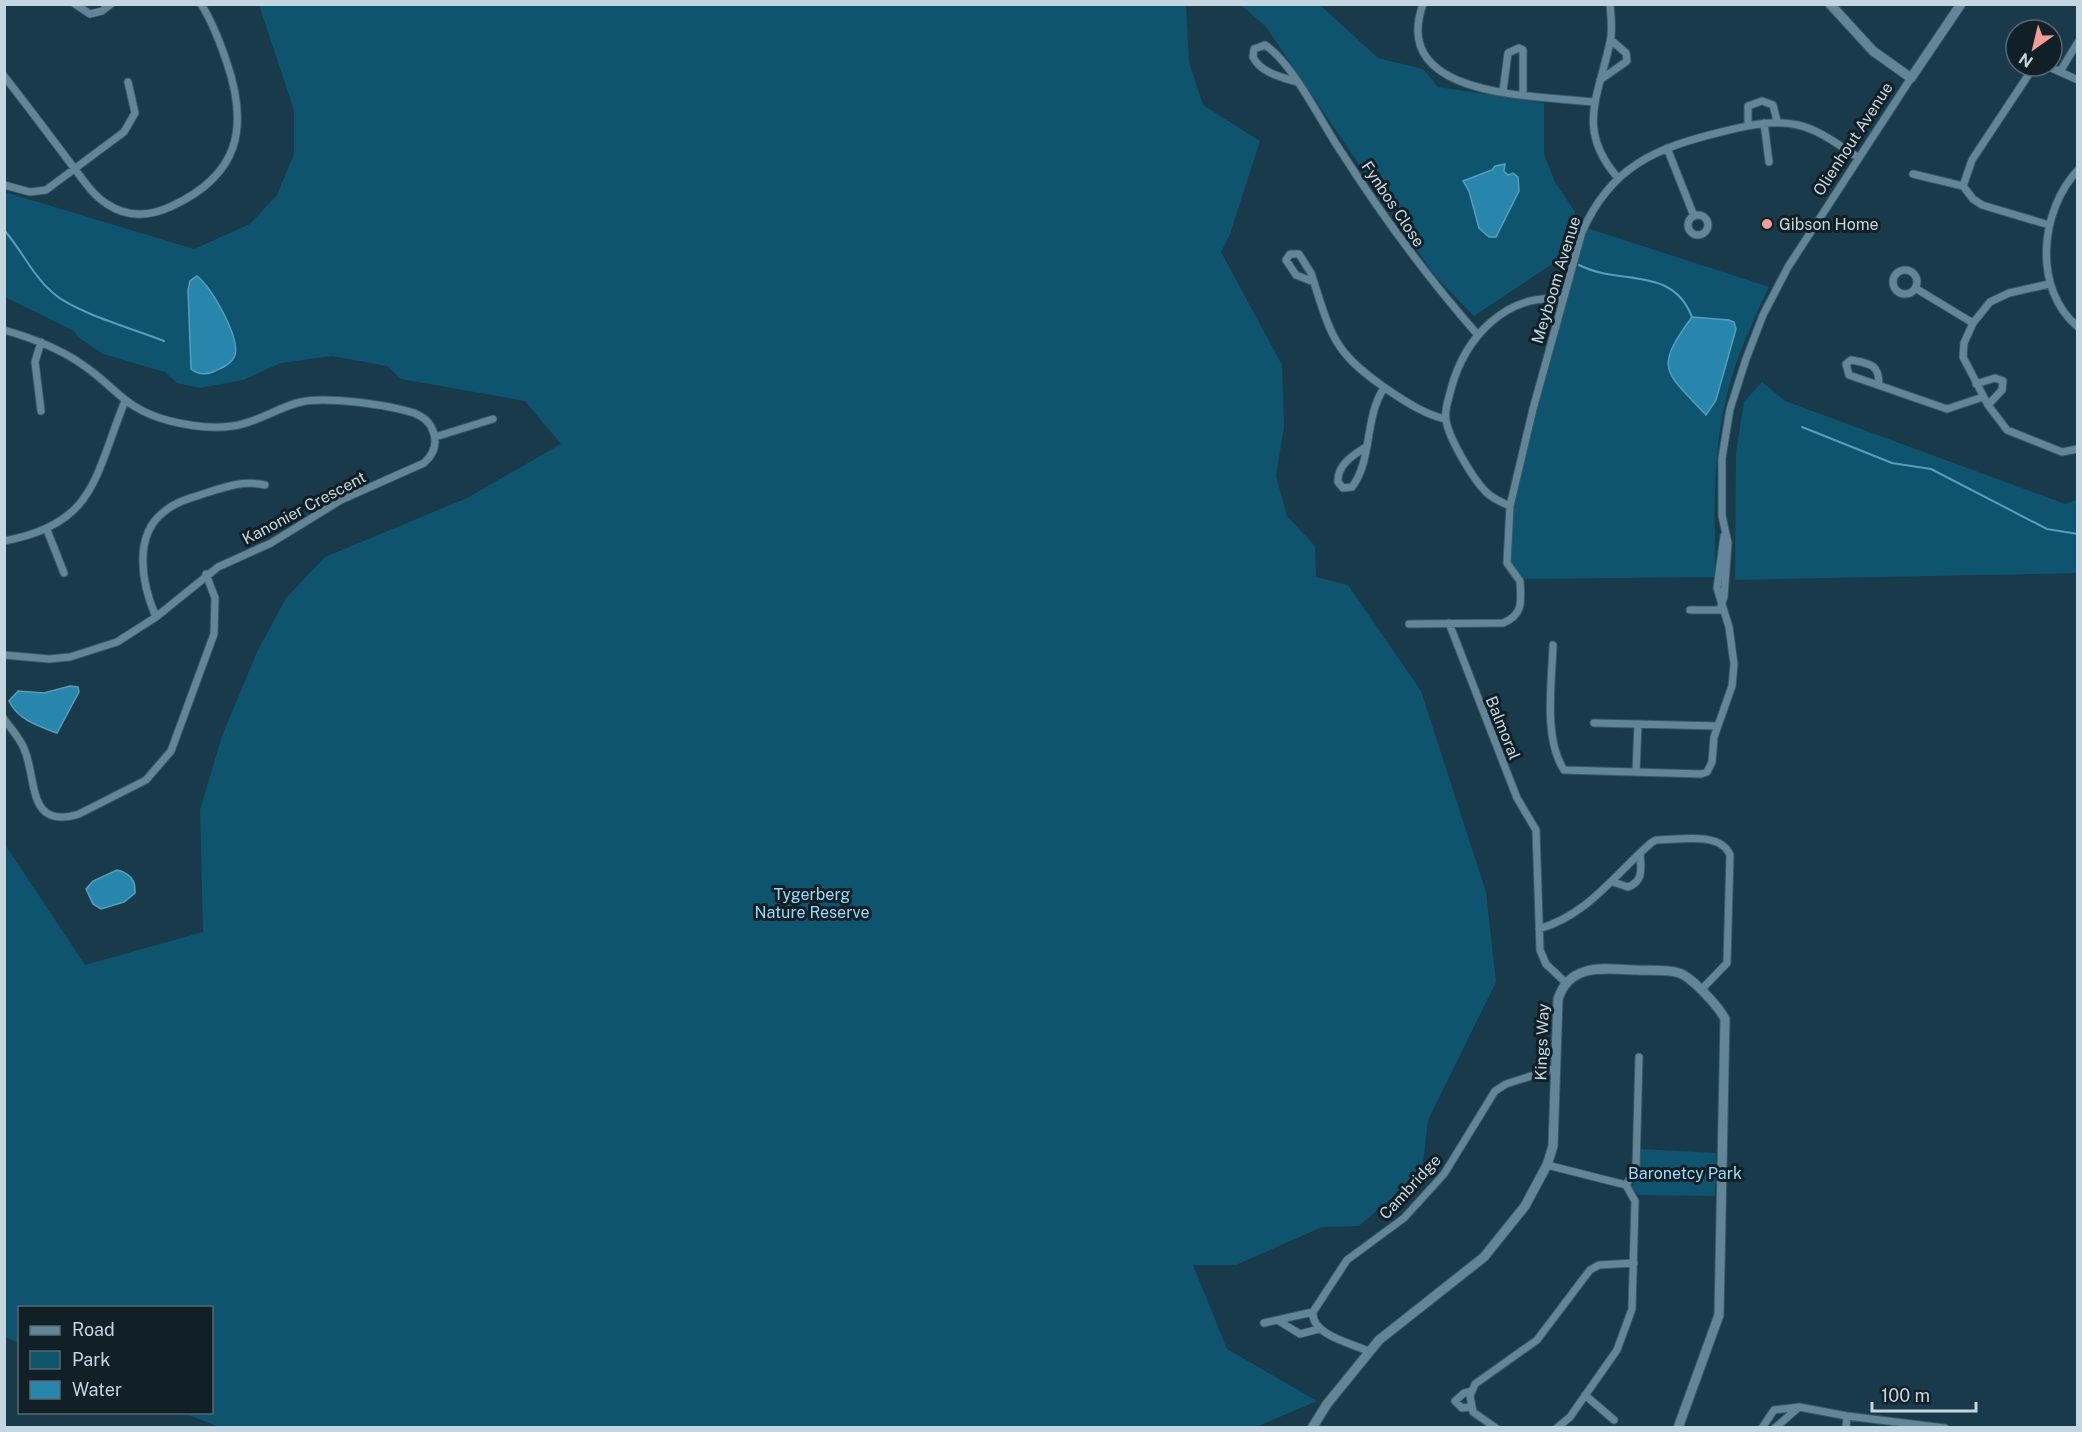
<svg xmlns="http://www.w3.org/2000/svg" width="2082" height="1432" font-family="'Public Sans',sans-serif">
  <rect width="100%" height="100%" fill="#183a4a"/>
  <path fill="#0f546f" d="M 259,5 L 1186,5 L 1189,62 L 1203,105 L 1260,141 L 1230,234 L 1221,252 L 1282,365 L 1284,427 L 1276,476 L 1287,516 L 1315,546 L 1316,577 L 1348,585 L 1421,691 L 1486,892 L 1496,982 L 1428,1120 L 1422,1172 L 1359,1226 L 1322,1227 L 1236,1265 L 1193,1265 L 1227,1349 L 1317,1401 L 1256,1427 L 219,1427 L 184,1413 L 212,1412 L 212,1308 L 20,1308 L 19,1343 L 5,1337 L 4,843 L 85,965 L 203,932 L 200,810 L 222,736 L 257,652 L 286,598 L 325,557 L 467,498 L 561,444 L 525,401 L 401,379 L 387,366 L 332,356 L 281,363 L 243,380 L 200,388 L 177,383 L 165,372 L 103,354 L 78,337 L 74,331 L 5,297 L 5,192 L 194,249 L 250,224 L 277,195 L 294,154 L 294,110 Z
    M 1241,5 L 1320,5 L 1378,58 L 1423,69 L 1438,87 L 1544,103 L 1544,154 L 1555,182 L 1575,212 L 1563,257 L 1474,316 L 1434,275 L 1266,27 Z
    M 1587,228 L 1769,287 C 1751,324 1734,362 1725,403 C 1712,459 1715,519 1715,577 L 1512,579 L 1509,532 L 1521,459 Z
    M 1762,382 L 1785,401 L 2065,504 L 2077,500 L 2077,573 L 1735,580 L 1736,452 L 1744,402 Z
    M 1640,1149 L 1716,1153 L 1715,1196 L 1638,1195 L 1632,1187 L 1640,1168 Z"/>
  <path fill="#2886ad" stroke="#579ebc" stroke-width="1.5" d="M 1505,164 L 1504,171 L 1508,175 L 1513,173 L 1518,177 L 1519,191 L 1496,237 L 1489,237 L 1479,228 L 1469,191 L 1463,181 L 1492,170 L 1495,166 Z
    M 197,276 C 211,286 240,337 235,355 C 232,364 222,368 213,372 C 205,375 198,375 191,369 L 188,290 L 190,281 Z
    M 1692,317 L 1729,320 L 1734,322 L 1736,329 L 1716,400 L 1706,415 C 1665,371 1653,370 1692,317 Z
    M 70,686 L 78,687 L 79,692 L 57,733 C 38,726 18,720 9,701 L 18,691 L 44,693 Z
    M 117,870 C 130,873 136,880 135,893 L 124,902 L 101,909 L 93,904 L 86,889 L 93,881 Z"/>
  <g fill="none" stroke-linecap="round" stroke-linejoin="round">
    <path stroke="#579ebc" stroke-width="2" d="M 4,230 C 22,250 32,275 53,293 C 76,313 134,329 164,341
      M 1579,265 C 1620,286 1672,265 1692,317
      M 1802,427 L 1892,463 L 1931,469 L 2047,529 L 2078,534"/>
    <g stroke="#3b5764" stroke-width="9">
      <path id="minor" d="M 75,4 L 90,14 L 102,11 L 111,4
        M 1423,4 C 1389,99 1536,95 1593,102
        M 1610,4 C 1611,17 1613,30 1610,42 C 1599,96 1575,129 1618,178
        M 2041,66 L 2031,71 L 1972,160 L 1963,186 L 1973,199 L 1982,205 L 2049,225
        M 2047,66 L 2078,80
        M 2061,70 L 2078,42
        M 4,76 C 26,104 47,132 68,160 C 80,175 91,194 107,204 C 128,218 151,216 172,206 C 239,175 249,128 227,63 C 220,42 213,23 201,4
        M 1600,80 L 1627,61 L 1626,53 L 1611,40
        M 1297,82 C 1281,77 1261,73 1253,57 L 1254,49 L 1265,45 C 1293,63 1322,124 1342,153 C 1383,217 1427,277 1477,334
        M 1503,91 L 1508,53 L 1519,48 L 1523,50 L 1523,94
        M 1764,123 L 1769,162
        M 1748,125 L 1748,106 L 1762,101 L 1773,105 L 1777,121
        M 1667,148 L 1694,216
        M 2078,170 C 2040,210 2032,289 2078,327
        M 1913,174 L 1963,186
        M 4,185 L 30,192 L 46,190 L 124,132 L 135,113 L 128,82
        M1688 225a10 10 0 1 1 20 0a10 10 0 1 1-20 0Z
        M1893 282a12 12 0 1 1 24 0a12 12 0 1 1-24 0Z
        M 1314,282 L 1296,275 L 1286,260 L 1290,254 L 1299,254 L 1311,273 C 1332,338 1333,353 1391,392 C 1409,404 1425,414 1445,419
        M 2049,284 L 2009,293 L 1990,302 L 1973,323 L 1964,343 L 1963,357 L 1988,405 L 2007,430 L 2062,452 L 2078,449
        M 1915,288 L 1973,323
        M 4,330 C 32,338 59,348 83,365 C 118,389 124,409 170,421 C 190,426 212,429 233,426 C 257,423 278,407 301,402 C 326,396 389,405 414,413 C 422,416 430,422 433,431 C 438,444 434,454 424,463 L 341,500 L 271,543 L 218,567 L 156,617 L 117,642 L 70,657 L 49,659 L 4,655
        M 1976,384 L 1995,378 L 2003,381 L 2002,390 L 1988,405
        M 1879,385 C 1879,364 1871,364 1851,360 L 1846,364 L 1849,375 L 1947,409 L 1983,397
        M 41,411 L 35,362 L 41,342
        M 435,437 L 493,419
        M 1366,447 C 1353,455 1337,465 1338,482 L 1343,488 L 1352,487 C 1373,459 1364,418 1384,388
        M 1510,506 C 1501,502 1493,499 1486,492 C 1473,479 1449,439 1446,420 C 1444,410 1449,398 1451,389 C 1465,337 1506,293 1562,299
        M 47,530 L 64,573
        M 4,541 C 96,524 94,477 125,401
        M 1721,606 L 1724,597 L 1728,543 L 1722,516 L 1722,458 L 1730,409 L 1746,359 L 1763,315 L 1788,267 L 1911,78
        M 1690,610 L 1722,610
        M 156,617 C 142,585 132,535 165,511 C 176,502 190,498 203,494 C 224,487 243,480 265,485
        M 1449,623 L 1517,798 L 1536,830 L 1540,950 L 1546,964 L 1565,982
        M 1409,624 L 1503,623 C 1524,615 1521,600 1520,581 L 1507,563 L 1510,506 L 1533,409 L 1582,232 C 1611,166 1656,148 1721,132 C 1747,126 1772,119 1798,125 C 1820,130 1840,146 1859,158
        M 1553,645 C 1552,682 1543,738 1564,770 L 1701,774 L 1707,772 L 1712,762 L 1714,737 L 1732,686 L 1734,664 L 1729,627 L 1717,588 L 1724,536
        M 4,719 C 12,730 21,739 25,751 C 37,782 28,830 79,814 L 146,780 L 171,751 L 214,634 L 215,598 L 206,574
        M 1594,723 L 1718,726
        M 1636,772 L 1638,724
        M 1613,882 L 1628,887 C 1644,881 1641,868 1640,853
        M 1539,929 C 1589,914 1614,875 1651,843 L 1656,840 C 1678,840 1721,831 1730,855 L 1727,963 L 1701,990
        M 1547,1165 L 1626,1185 L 1635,1201 L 1632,1309 L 1617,1350 L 1570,1417 L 1557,1428
        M 1626,1185 L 1636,1168 L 1639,1057
        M 1279,1321 L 1300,1334 L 1319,1329
        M 1264,1323 L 1313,1312
        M 1368,1351 C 1351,1343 1311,1335 1313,1312 L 1347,1260 L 1404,1218 L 1444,1174 L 1495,1091 L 1506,1084 L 1556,1068
        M 1585,1395 L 1614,1420
        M 1471,1407 L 1462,1408 L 1455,1401 L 1464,1393 L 1472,1391
        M 1496,1428 L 1473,1412 L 1470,1396 L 1475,1384 L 1537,1340 L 1590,1270 L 1599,1265 L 1634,1263
        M 1762,1428 L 1774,1410 L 1799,1407 L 1847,1416 L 1945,1428
        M 1775,1428 L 1799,1407
        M 1846,1428 L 1847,1416"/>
    </g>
    <g stroke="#3b5764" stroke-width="11">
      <path id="tertiary" d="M 1830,4 L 1873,51 L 1911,78 L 1961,4
        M 1312,1428 L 1327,1404 L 1379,1340 L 1484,1257 L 1525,1206 L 1547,1165 L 1553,1146 L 1558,999 C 1570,962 1605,969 1637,970 C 1650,971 1667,969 1679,973 C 1692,977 1719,1007 1725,1019 L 1719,1315 L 1678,1428"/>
    </g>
    <use href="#minor" stroke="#628697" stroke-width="7"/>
    <use href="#tertiary" stroke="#628697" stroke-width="9"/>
  </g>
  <circle fill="#f59b9a" stroke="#111f26" stroke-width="2" cx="1767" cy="224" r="6"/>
  <g text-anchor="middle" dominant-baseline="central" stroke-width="6" stroke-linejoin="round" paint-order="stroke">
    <g font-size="16" fill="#c4d6e0" stroke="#111f26">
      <text transform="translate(1853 139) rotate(-57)">Olienhout Avenue</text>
      <text transform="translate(1393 204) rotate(56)">Fynbos Close</text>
      <text transform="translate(1556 280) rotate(-73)">Meyboom Avenue</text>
      <text transform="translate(304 508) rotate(-28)">Kanonier Crescent</text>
      <text transform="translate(1503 728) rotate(68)">Balmoral</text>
      <text transform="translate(1542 1042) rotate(-88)">Kings Way</text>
      <text transform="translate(1410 1187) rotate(-47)">Cambridge</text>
    </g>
    <g font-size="16" fill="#c4d6e0" stroke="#111f26" text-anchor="start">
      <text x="1779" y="224">Gibson Home</text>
    </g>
    <g font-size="16" fill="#99dafa" stroke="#111f26">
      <text x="812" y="894">Tygerberg<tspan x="812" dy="18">Nature Reserve</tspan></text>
      <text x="1685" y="1173">Baronetcy Park</text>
    </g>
  </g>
  <rect width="2082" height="1432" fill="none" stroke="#c4d6e0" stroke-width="12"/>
  <rect x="18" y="1306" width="195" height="108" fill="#111f26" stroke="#596870" stroke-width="1.5"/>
  <rect x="30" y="1326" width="30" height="9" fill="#628697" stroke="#596870" stroke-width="1.5"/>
  <text x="72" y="1336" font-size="18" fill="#c4d6e0">Road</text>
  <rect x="30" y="1351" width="30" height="18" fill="#0f546f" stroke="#596870" stroke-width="1.5"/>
  <text x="72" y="1366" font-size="18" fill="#c4d6e0">Park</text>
  <rect x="30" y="1381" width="30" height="18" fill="#2886ad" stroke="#596870" stroke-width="1.5"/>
  <text x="72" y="1396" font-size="18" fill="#c4d6e0">Water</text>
  <g transform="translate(2034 48) rotate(214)"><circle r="28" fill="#111f26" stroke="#596870" stroke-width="1.5"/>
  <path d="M0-4.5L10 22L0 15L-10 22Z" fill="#f59b9a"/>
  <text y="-9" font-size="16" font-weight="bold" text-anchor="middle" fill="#c4d6e0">N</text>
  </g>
  <path d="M1872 1402v9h104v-9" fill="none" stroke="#c4d6e0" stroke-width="3"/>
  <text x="1881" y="1402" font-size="18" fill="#c4d6e0" stroke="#111f26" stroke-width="4.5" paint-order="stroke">100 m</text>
</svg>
